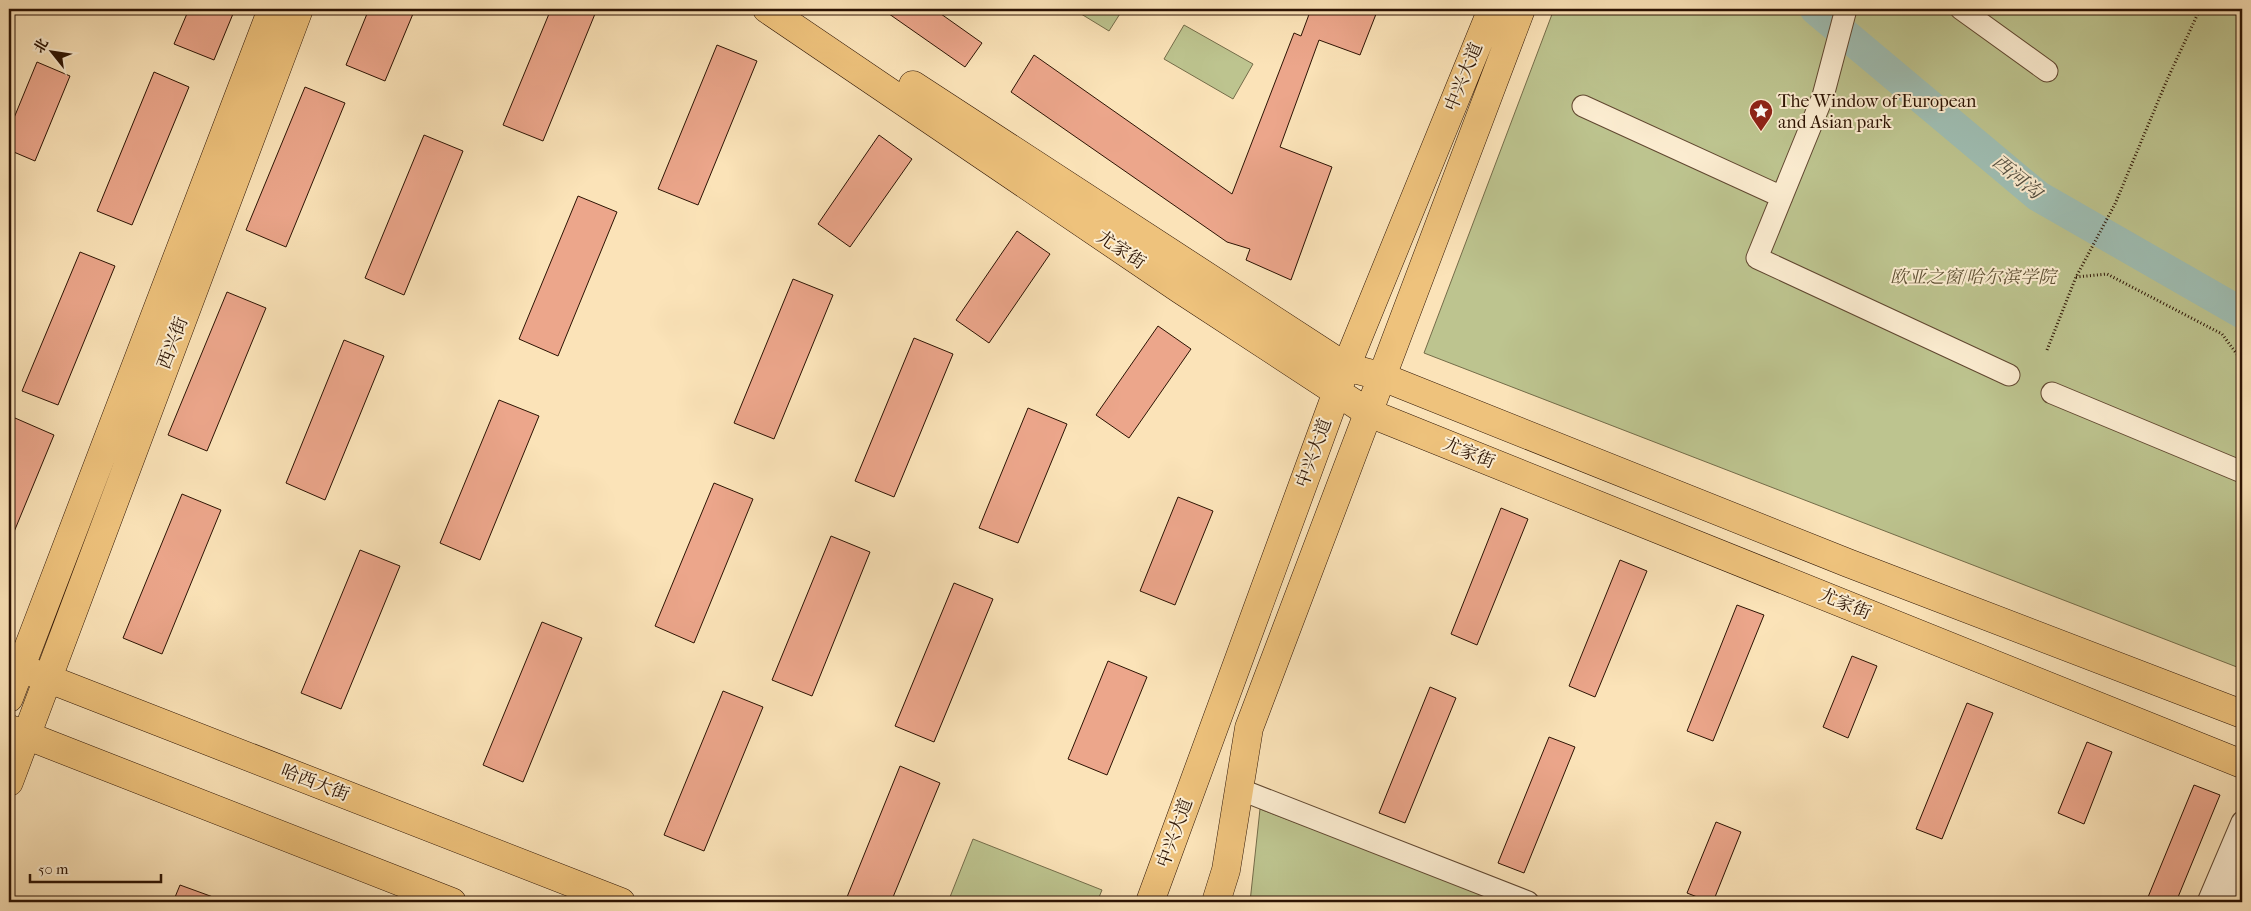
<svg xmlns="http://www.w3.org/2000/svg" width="2251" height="911" font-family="'IM FELL French Canon','Noto Serif SC',serif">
  <rect width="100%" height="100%" fill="#fbe3b8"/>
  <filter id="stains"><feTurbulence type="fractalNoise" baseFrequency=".004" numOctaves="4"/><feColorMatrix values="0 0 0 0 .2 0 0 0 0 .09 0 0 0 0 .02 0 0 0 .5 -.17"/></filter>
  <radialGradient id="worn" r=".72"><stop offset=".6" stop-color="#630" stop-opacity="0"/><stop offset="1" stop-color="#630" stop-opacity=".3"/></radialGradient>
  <path fill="#bdc48f" stroke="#746c49" d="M 1073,9 L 1123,9 L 1109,31 Z
    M 1554,9 L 2242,9 L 2242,669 L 1424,353 Z
    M 1184,25 L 1253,64 L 1233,99 L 1164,59 Z
    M 1260,809 L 1504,902 L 1250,902 Z
    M 973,839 L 1102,890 L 1097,902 L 948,902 Z"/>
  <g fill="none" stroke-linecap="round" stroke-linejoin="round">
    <path stroke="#9fbeb3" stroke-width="31" d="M 1815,9 L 2038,196 L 2242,313"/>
  </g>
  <path fill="#eca68b" stroke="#2c1303" d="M 189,9 L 235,9 L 214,60 L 174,44 Z
    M 369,9 L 415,9 L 385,81 L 346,65 Z
    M 551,9 L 597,9 L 543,141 L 503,125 Z
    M 882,9 L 934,9 L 982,43 L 965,67 Z
    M 1311,9 L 1378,9 L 1360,55 L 1319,40 L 1280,147 L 1332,167 L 1291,280 L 1246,260 L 1250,249 L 1227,242 L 1011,92 L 1034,55 L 1232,194 L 1294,33 L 1301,36 Z
    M 717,45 L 757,61 L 698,205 L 658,189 Z
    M 37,62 L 70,76 L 35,161 L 9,150 L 9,130 Z
    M 154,72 L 189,87 L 132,225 L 97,211 Z
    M 305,87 L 345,103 L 286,247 L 246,230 Z
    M 424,135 L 463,151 L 404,295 L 365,278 Z
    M 879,135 L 912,159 L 850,247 L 818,224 Z
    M 578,196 L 617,212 L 558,356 L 519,339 Z
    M 1017,231 L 1050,254 L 989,343 L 956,320 Z
    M 80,252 L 115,266 L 58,405 L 22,391 Z
    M 793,279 L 833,295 L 774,439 L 734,423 Z
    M 227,292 L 266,308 L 207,451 L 168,435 Z
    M 1158,326 L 1191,349 L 1129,438 L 1096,415 Z
    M 914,338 L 953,354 L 894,497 L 855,481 Z
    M 344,340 L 384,356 L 325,500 L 286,483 Z
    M 499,400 L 539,416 L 480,560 L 440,543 Z
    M 1028,408 L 1067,424 L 1018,543 L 979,528 Z
    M 15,418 L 54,435 L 9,544 L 9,433 Z
    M 714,483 L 753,499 L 694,643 L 655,626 Z
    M 182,494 L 221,510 L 162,654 L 123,638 Z
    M 1178,497 L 1213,511 L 1175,605 L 1140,591 Z
    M 1501,508 L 1528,519 L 1477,645 L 1451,634 Z
    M 831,536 L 870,552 L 812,696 L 772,680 Z
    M 360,550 L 400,566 L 341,709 L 301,693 Z
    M 1620,560 L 1647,571 L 1595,697 L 1569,686 Z
    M 954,583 L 993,599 L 934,742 L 895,726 Z
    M 1737,605 L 1764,615 L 1713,741 L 1687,731 Z
    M 542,622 L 582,638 L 523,782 L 483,765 Z
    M 1852,656 L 1877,666 L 1848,738 L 1823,727 Z
    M 1108,661 L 1147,677 L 1107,775 L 1068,759 Z
    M 1430,687 L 1456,698 L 1405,823 L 1379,813 Z
    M 723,691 L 763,707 L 704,851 L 664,835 Z
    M 1967,703 L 1993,713 L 1942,839 L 1916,829 Z
    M 1549,737 L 1575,747 L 1524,873 L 1498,863 Z
    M 2087,742 L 2112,752 L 2084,824 L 2058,813 Z
    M 900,766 L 940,783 L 891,902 L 845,902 Z
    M 2194,785 L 2220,795 L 2176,902 L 2146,902 Z
    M 1716,822 L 1741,832 L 1713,902 L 1710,902 L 1687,893 Z
    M 180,885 L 224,901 L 223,902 L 173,902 Z"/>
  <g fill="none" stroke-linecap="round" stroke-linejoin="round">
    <g stroke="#604730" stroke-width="23">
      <path id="minor" d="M 1846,9 L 1823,96 L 1757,258 L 2009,375
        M 1961,9 L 2047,71
        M 1583,106 L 1782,197
        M 2052,393 L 2242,472
        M 1239,789 L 1528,902
        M 2208,902 L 2242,822
        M 2225,902 L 2242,860"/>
    </g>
    <g stroke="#2c1303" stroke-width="29">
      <path id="major" d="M 767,9 L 1181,290 L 1369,413 L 2242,764
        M 913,85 L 1346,367 L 1380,376 L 1848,563 L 2242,714
        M 31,672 L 621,902
        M 9,698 L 272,9
        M 10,729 L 452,902
        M 9,782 L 299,9
        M 1150,902 L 1346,367 L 1492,9
        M 1216,902 L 1226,870 L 1249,728 L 1521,9"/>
    </g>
    <path stroke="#2c1303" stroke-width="3" stroke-dasharray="1 2.5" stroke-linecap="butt" d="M 2076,277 L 2107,274 L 2222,334 L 2242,361
      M 2047,350 L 2076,277 L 2115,204 L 2167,80 L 2200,9"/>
    <use href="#minor" stroke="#fcedd1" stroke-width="21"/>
    <use href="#major" stroke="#eec27c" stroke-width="28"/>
  </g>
  <defs>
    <g id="sight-pin" transform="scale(1.25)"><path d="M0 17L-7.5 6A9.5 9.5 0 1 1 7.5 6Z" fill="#8f2418" stroke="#fcedd1"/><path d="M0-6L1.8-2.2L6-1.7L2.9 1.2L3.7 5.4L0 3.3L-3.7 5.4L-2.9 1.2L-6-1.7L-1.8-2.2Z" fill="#fff"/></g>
  </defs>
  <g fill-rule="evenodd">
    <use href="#sight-pin" x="1761" y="111"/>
  </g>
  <g text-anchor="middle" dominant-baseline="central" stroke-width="4" stroke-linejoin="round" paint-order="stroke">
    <g font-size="18" fill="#2c1303" stroke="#fcedd1">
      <text transform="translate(1464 77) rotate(-68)">中兴大道</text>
      <text transform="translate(1121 250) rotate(34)">尤家街</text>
      <text transform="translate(173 343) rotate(-69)">西兴街</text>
      <text transform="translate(1314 453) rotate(-70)">中兴大道</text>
      <text transform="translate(1469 453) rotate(22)">尤家街</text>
      <text transform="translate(1845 604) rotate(22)">尤家街</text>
      <text transform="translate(315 783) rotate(21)">哈西大街</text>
      <text transform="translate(1175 833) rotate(-70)">中兴大道</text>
    </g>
    <g font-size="18" fill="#2c1303" stroke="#fcedd1" text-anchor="start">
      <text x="1778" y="101">The Window of European<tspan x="1778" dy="21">and Asian park</tspan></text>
    </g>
    <g font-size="18" font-style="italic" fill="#5f5134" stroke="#fcedd1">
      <text x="1973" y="277">欧亚之窗/哈尔滨学院</text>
    </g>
    <g font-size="19" font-style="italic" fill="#544f41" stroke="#fcedd1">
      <text transform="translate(2017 177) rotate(39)">西河沟</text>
    </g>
  </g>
  <rect width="2251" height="911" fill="none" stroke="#fbe3b8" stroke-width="30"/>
  <rect x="10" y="10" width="2231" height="891" fill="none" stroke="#2c1303" stroke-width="2.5"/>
  <rect x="15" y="15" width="2221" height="881" fill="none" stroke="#2c1303"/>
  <g transform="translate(52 52) rotate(300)" stroke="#fcedd1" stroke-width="4" paint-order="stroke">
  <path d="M0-4L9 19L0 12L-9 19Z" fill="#2c1303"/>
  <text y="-8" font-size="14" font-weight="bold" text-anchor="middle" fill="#2c1303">北</text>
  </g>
  <path d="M30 874v8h131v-8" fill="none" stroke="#2c1303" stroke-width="2.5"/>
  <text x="38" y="874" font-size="15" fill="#2c1303" stroke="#fcedd1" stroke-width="4" paint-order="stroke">50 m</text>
  <rect width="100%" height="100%" filter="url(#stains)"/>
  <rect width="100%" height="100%" fill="url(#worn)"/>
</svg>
